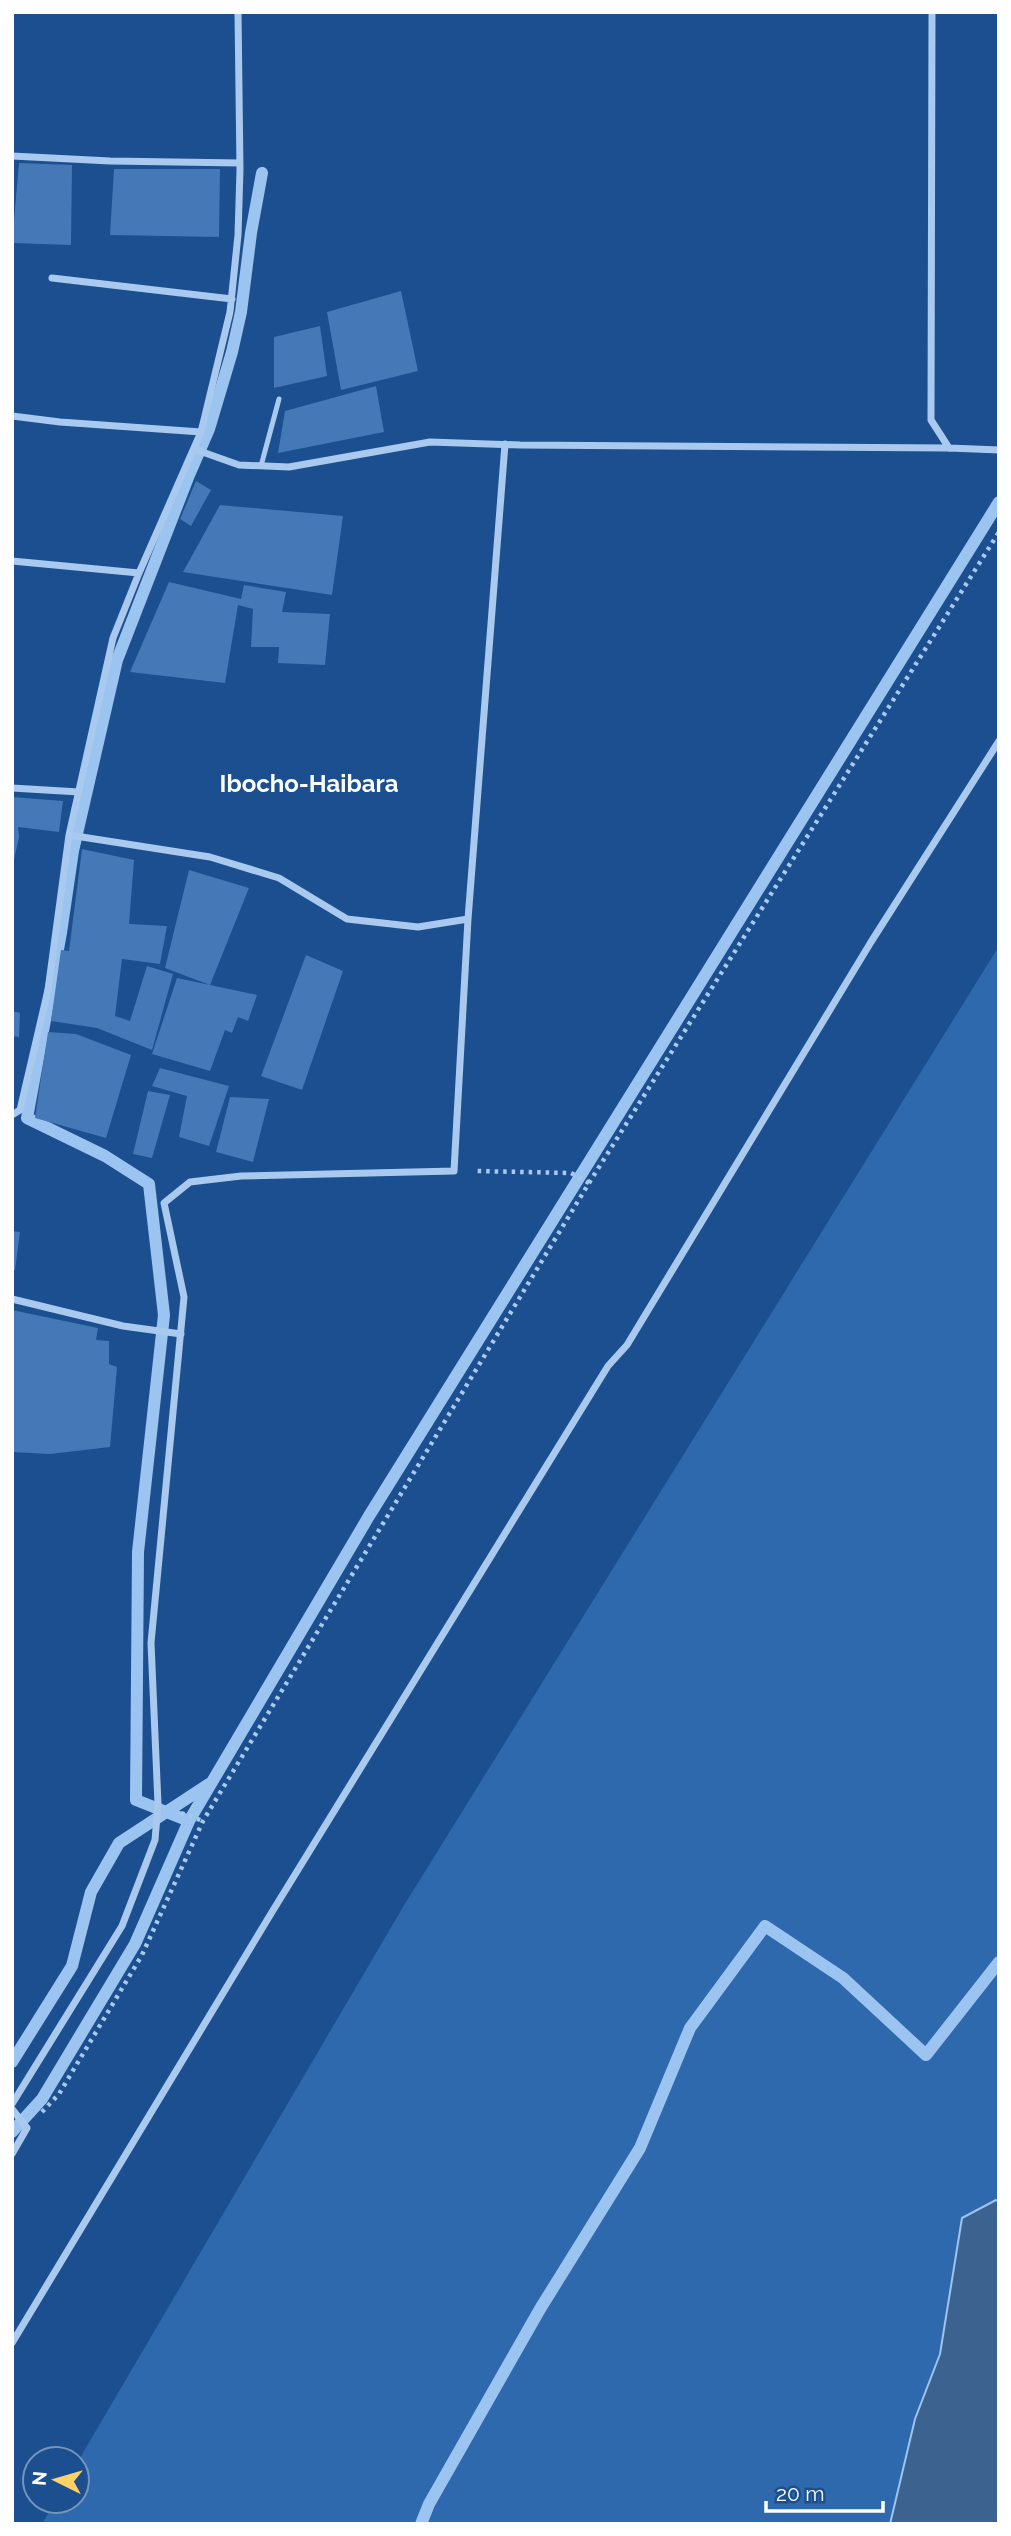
<svg xmlns="http://www.w3.org/2000/svg" width="1011" height="2536" font-family="Raleway,sans-serif">
  <rect width="100%" height="100%" fill="#1b4f8f"/>
  <path fill="#2e69ad" d="M 999,946 L 999,2202 L 996,2200 L 962,2218 L 940,2354 L 915,2419 L 890,2524 L 42,2524 L 55,2501 L 77,2501 L 77,2463 L 403,1907 Z"/>
  <path fill="#3c6290" stroke="#9cc4f0" stroke-width="2" d="M 996,2200 L 999,2202 L 999,2524 L 890,2524 L 915,2419 L 940,2354 L 962,2218 Z"/>
  <g fill="none" stroke-linecap="round" stroke-linejoin="round">
    <path stroke="#9cc4f0" stroke-width="12" d="M 189,1821 L 136,1800 L 138,1552 L 164,1315 L 149,1184 L 105,1156 L 27,1118 L 61,933 L 73,851 L 117,660 L 189,475 L 209,429 L 232,352 L 241,312 L 251,233 L 262,173
      M 12,2062 L 72,1966 L 91,1892 L 119,1843 L 209,1784
      M 12,2132 L 42,2099 L 135,1944 L 189,1821 L 369,1516 L 999,502
      M 421,2524 L 429,2504 L 540,2309 L 640,2148 L 690,2028 L 765,1926 L 843,1978 L 926,2055 L 999,1962"/>
  </g>
  <path fill="#4478b7" d="M 19,163 L 72,165 L 71,245 L 12,243 Z
    M 114,169 L 220,169 L 219,237 L 110,235 Z
    M 401,291 L 418,371 L 341,390 L 327,312 Z
    M 320,326 L 327,376 L 274,388 L 274,337 Z
    M 376,386 L 384,432 L 278,453 L 285,411 Z
    M 196,481 L 211,490 L 191,526 L 180,519 Z
    M 220,505 L 343,516 L 332,595 L 183,572 Z
    M 169,582 L 241,599 L 244,585 L 286,592 L 282,612 L 330,614 L 325,665 L 278,663 L 279,647 L 251,647 L 253,609 L 238,605 L 225,683 L 130,672 Z
    M 12,797 L 63,801 L 59,832 L 18,827 L 19,837 L 13,864 Z
    M 82,849 L 134,860 L 129,924 L 167,926 L 160,964 L 122,959 L 115,1016 L 130,1021 L 147,966 L 173,974 L 152,1050 L 97,1028 L 51,1021 L 61,950 L 69,951 Z
    M 189,870 L 249,888 L 210,985 L 257,995 L 248,1021 L 238,1017 L 232,1033 L 225,1030 L 210,1071 L 152,1054 L 177,978 L 210,985 L 165,968 Z
    M 306,955 L 343,971 L 302,1090 L 261,1076 Z
    M 12,1011 L 20,1013 L 19,1037 L 12,1036 Z
    M 48,1032 L 76,1034 L 131,1055 L 106,1138 L 35,1118 Z
    M 160,1068 L 229,1086 L 209,1146 L 179,1137 L 187,1096 L 152,1086 Z
    M 148,1091 L 170,1095 L 152,1158 L 133,1154 Z
    M 230,1097 L 269,1099 L 253,1162 L 216,1152 Z
    M 12,1231 L 20,1232 L 15,1270 L 12,1270 Z
    M 12,1310 L 98,1328 L 96,1340 L 109,1341 L 109,1364 L 117,1367 L 110,1447 L 50,1454 L 12,1452 Z"/>
  <g fill="none" stroke-linecap="round" stroke-linejoin="round">
    <path stroke="#a9c9ee" stroke-width="4.5" stroke-dasharray="3.5 5" stroke-linecap="butt" d="M 589,1183 L 999,532
      M 181,1813 L 203,1821
      M 42,2112 L 59,2094 L 142,1955 L 203,1821 L 589,1183 L 571,1173 L 476,1171"/>
    <path stroke="#a9c9ee" stroke-width="5" d="M 261,466 L 279,399"/>
    <path stroke="#a9c9ee" stroke-width="7" d="M 932,12 L 931,420 L 949,448
      M 12,156 L 110,161 L 240,163
      M 52,278 L 232,299
      M 12,416 L 60,422 L 201,432
      M 194,449 L 239,465 L 289,467 L 430,442 L 520,445 L 949,448 L 999,450
      M 12,561 L 139,573
      M 12,788 L 79,792
      M 69,835 L 210,857 L 279,878 L 347,919 L 418,927 L 468,919
      M 12,1115 L 20,1110 L 48,990 L 69,835 L 113,638 L 139,573 L 201,432 L 230,312 L 238,235 L 240,170 L 238,12
      M 12,1299 L 123,1326 L 181,1334
      M 12,2104 L 122,1926 L 155,1840 L 158,1804 L 151,1643 L 184,1297 L 164,1203 L 190,1182 L 241,1176 L 454,1171 L 468,919 L 505,444
      M 12,2109 L 27,2128 L 12,2154
      M 12,2343 L 272,1912 L 608,1366 L 627,1345 L 871,942 L 999,741"/>
  </g>
  <g text-anchor="middle" dominant-baseline="central" stroke-width="7" stroke-linejoin="round" paint-order="stroke">
    <g font-size="24" font-weight="bold" fill="#fff" stroke="#1b4f8f">
      <text x="309" y="783">Ibocho-Haibara</text>
    </g>
  </g>
  <rect width="1011" height="2536" fill="none" stroke="#ffffff" stroke-width="28"/>
  <g transform="translate(56 2480) rotate(275)"><circle r="33" fill="#1b4f8f" stroke="#7695bc" stroke-width="2"/>
  <path d="M0-5L12 26L0 18L-12 26Z" fill="#ffd166"/>
  <text y="-10" font-size="19" font-weight="bold" text-anchor="middle" fill="#ffffff">N</text>
  </g>
  <path d="M766 2501v10h117v-10" fill="none" stroke="#ffffff" stroke-width="3.5"/>
  <text x="776" y="2501" font-size="21" fill="#ffffff" stroke="#1b4f8f" stroke-width="5" paint-order="stroke">20 m</text>
</svg>
